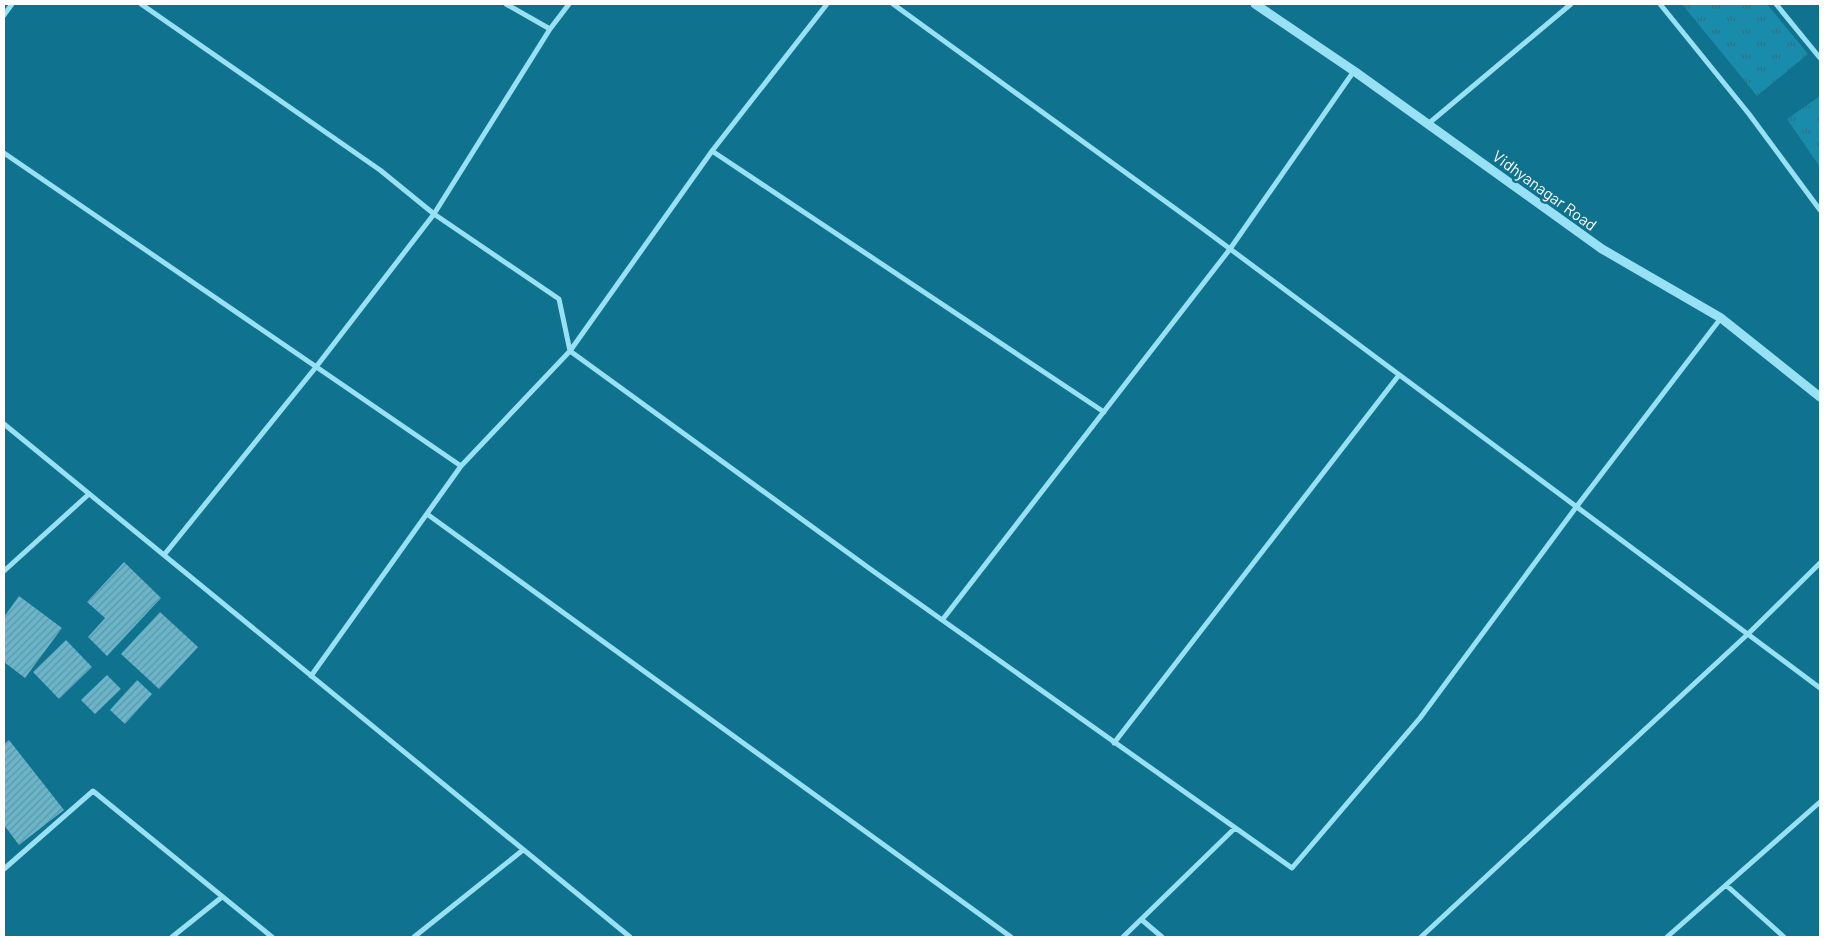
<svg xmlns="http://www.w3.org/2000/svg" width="1824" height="941" font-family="Barlow,sans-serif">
  <defs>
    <pattern id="grass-tufts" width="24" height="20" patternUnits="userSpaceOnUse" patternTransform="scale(1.25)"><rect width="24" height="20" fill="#1a8cab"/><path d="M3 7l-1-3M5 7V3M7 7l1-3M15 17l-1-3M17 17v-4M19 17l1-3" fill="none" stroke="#2e7285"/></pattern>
    <pattern id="building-hatch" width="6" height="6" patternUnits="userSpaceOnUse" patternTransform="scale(1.25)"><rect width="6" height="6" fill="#6ab5ca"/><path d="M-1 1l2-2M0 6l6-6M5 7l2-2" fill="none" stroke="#6196a4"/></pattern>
  </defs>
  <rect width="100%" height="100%" fill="#0f728f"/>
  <path fill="url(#grass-tufts)" d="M 1682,4 L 1767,4 L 1808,54 L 1757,96 Z
    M 1820,96 L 1820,167 L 1787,119 Z"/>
  <path fill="url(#building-hatch)" d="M 124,562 L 161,598 L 107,656 L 88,637 L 105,618 L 87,602 Z
    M 19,596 L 62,628 L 25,678 L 4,662 L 4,617 Z
    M 160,612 L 198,647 L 159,689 L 121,654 Z
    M 66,640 L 92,667 L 59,699 L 33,672 Z
    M 107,675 L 121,689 L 95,714 L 81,700 Z
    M 137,680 L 152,694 L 125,724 L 110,710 Z
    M 9,740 L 64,810 L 19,845 L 4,825 L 4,744 Z"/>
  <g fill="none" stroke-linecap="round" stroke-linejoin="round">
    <path stroke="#98e0f3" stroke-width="5" d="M 141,4 L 380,170 L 434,214 L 559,299 L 570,351 L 873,571 L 1292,868 L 1420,718 L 1577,506 L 1721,318
      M 506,4 L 550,29
      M 893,4 L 1202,228 L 1820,688
      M 1660,4 L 1749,114 L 1820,210
      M 1776,4 L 1820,58
      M 4,15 L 12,4
      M 1428,124 L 1571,4
      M 712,151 L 1104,412
      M 4,153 L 461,466
      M 4,424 L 630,937
      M 427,514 L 1011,937
      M 164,555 L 316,367 L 434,214 L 550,29 L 569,4
      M 4,571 L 89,494
      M 943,619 L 1230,249 L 1354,71
      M 311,676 L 461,466 L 570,351 L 712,151 L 827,4
      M 1114,743 L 1399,375
      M 4,869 L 93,791 L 272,937
      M 1726,885 L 1784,937
      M 1142,920 L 1162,937
      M 172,937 L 222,897
      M 414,937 L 523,850
      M 1123,937 L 1235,828
      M 1421,937 L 1749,633 L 1820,563
      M 1667,937 L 1820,802"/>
    <path stroke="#98e0f3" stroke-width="9" d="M 1255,4 L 1354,71 L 1602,249 L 1721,318 L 1820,397"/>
  </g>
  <g text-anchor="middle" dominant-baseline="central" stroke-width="5" stroke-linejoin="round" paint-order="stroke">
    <g font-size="16" fill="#fff" stroke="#0f728f">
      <text transform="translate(1545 190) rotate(36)">Vidhyanagar Road</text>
    </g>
  </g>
  <rect width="1824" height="941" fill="none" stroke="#ffffff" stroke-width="10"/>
</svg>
